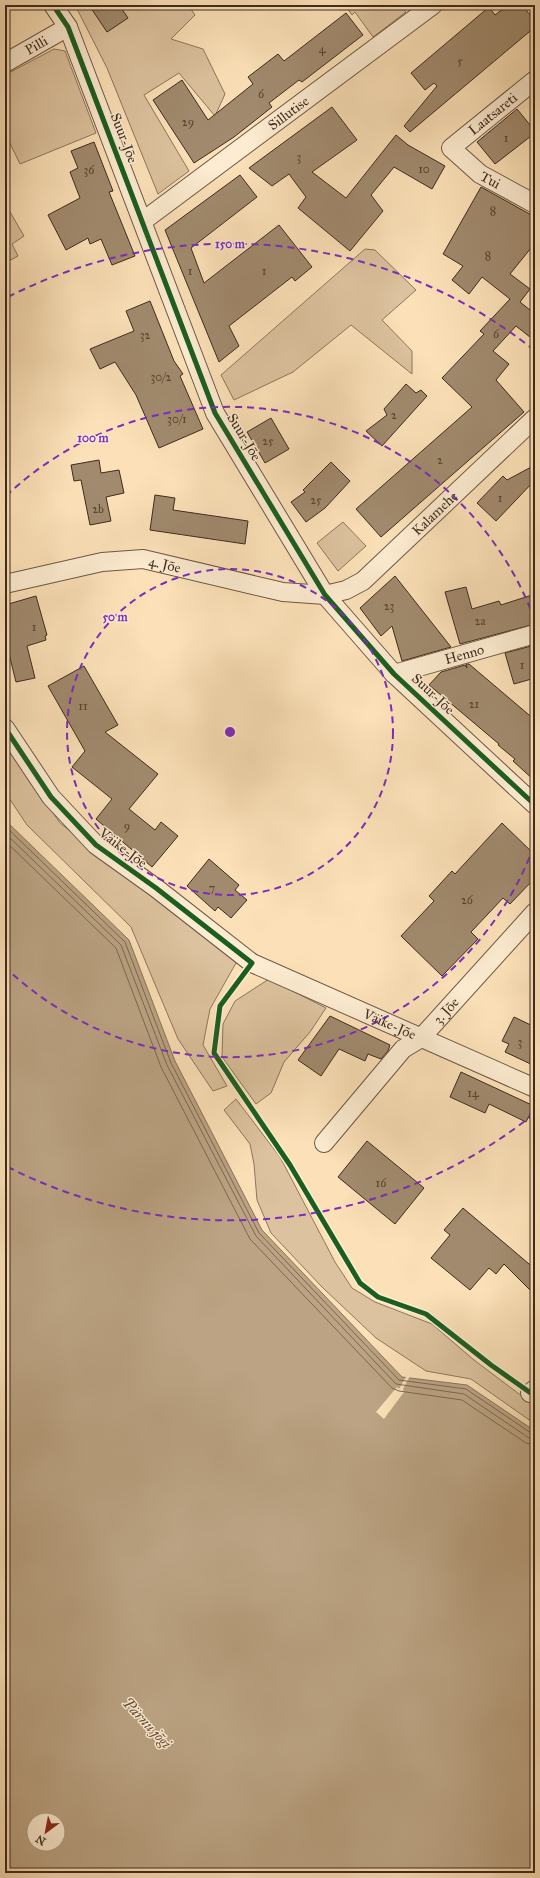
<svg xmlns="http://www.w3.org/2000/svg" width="540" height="1878" font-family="'IM FELL Great Primer',serif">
  <rect width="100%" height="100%" fill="#fce1b8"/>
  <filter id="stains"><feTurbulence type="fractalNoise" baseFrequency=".005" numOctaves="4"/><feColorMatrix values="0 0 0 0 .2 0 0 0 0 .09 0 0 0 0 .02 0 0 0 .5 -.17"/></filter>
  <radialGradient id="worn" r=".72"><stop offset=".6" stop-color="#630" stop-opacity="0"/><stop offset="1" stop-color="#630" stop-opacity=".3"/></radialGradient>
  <path fill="#dcc29e" stroke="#8d765e" d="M 75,5 L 188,5 L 195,15 L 171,39 L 203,49 L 225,94 L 215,116 L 179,73 L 144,95 L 189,171 L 158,194 L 107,68 Z
    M 345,5 L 400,5 L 406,12 L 373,37 L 355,12 L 352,15 Z
    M 54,49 L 65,51 L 96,133 L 20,164 L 5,133 L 5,75 Z
    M 6,205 L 24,236 L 12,244 L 18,256 L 7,262 L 5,258 Z
    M 365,249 L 375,250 L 416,290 L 382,320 L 412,351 L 412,374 L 351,325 L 293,372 L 234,400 L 221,375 Z
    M 343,522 L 366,546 L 338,571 L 317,543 Z
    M 5,744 L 60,823 L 133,881 L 227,950 L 236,963 L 210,1009 L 203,1045 L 227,1086 L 213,1091 L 178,1039 L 131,927 L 27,825 L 5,792 Z
    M 269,979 L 326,1008 L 310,1032 L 284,1062 L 271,1093 L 256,1104 L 222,1057 L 223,1024 L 235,1001 Z
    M 236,1099 L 280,1157 L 335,1262 L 352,1288 L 375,1302 L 432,1324 L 474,1360 L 535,1406 L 535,1424 L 471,1379 L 426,1371 L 376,1338 L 322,1287 L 271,1233 L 257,1200 L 254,1164 L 250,1144 L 224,1110 Z"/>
  <path fill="#bba383" stroke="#89735a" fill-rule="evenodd" d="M 5,820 L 129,940 L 175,1061 L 262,1230 L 402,1377 L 467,1385 L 535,1431 L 535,1873 L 5,1873 ZM 34,1820 L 58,1820 L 58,1844 L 34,1844 Z"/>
  <path fill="#fce1b8" d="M 407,1375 L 410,1376 L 403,1389 L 404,1392 L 384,1419 L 376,1412 L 397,1387 L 399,1389 Z"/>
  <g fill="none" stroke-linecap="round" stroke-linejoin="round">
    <path stroke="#7c6750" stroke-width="1" d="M 5,826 L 125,942 L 171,1063 L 259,1233 L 399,1380 L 466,1389 L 531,1433 L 535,1434
      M 5,833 L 121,945 L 167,1065 L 256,1236 L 396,1384 L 464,1394 L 529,1438 L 535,1439
      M 5,841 L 116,948 L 161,1067 L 250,1239 L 392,1388 L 399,1391 L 462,1400 L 526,1443 L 535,1445"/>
  </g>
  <path fill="#a18a6e" stroke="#3e2b1d" d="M 89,5 L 119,5 L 128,18 L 107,32 Z
    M 508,5 L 522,5 L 535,21 L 535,27 L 410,132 L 404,126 L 437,86 L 434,83 L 425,90 L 411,73 L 489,7 L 495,15 Z
    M 346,13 L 363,35 L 302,82 L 299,80 L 269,103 L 272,107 L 234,137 L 194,163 L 153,100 L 182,80 L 208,120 L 253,84 L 248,77 L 278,54 L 284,61 Z
    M 332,107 L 357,140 L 312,172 L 346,198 L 396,135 L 408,145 L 445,166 L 432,189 L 394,167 L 371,195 L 383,211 L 350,251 L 298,208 L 306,197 L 289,174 L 272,186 L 249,168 Z
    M 517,109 L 535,131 L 535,133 L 495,164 L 477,142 Z
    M 94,142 L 113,191 L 109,192 L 135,256 L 112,265 L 101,239 L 90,244 L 88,238 L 66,250 L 48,215 L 80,198 L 70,172 L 78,168 L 71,151 Z
    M 240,175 L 257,197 L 191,248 L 204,283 L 279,225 L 312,267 L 295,281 L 292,277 L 229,326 L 239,346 L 219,362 L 165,230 Z
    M 481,187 L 535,217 L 535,243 L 510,274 L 530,289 L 520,302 L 535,314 L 535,341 L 516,326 L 493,351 L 509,364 L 496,380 L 524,412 L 381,537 L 356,509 L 472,407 L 442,378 L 484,334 L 480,331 L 510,299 L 482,277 L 469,294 L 452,280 L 463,266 L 443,254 Z
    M 150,301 L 174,361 L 183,374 L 180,376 L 203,429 L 159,448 L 136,395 L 115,362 L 100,369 L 90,349 L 134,331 L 126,311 Z
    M 406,384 L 416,393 L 421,390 L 427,396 L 382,446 L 366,431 L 387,415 L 384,409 Z
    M 271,418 L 289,449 L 265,463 L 247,432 Z
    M 99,460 L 101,473 L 119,470 L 124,493 L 106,497 L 111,521 L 90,525 L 81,480 L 74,481 L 71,465 Z
    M 331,462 L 350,481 L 325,508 L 306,522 L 291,502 L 305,492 L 303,490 Z
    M 535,465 L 535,480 L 496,521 L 477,503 L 503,476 L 507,480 Z
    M 155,495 L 175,498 L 173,510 L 248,521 L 245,544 L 150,530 Z
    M 395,576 L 451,647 L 402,661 L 392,626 L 381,636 L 360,608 Z
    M 466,587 L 472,609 L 499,601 L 501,605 L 535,594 L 535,624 L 460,644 L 445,592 Z
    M 36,596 L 47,635 L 45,636 L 46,640 L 27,646 L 35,678 L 16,682 L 9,654 L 5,656 L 5,605 Z
    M 535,645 L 535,678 L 514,684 L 505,653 Z
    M 466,664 L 469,664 L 535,720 L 535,781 L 513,761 L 515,759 L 498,745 L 499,744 L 429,685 L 441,672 L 465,665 L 467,668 Z
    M 84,666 L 118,725 L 105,732 L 158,774 L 129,809 L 155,830 L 161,822 L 178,836 L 152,867 L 96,819 L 112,799 L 72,767 L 85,751 L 48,686 Z
    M 502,823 L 535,855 L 535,878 L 510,904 L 503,898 L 471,932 L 478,939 L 442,976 L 401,936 L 434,901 L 429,896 L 452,871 L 455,874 Z
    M 209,859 L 239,885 L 235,890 L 247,900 L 231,918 L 218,907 L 215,911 L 187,886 Z
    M 330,1016 L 390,1045 L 388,1051 L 381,1059 L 368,1054 L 365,1061 L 339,1049 L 321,1076 L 298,1060 Z
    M 514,1017 L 535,1027 L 535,1066 L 505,1052 L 509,1044 L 502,1041 Z
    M 461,1072 L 534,1106 L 526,1122 L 489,1104 L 485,1113 L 450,1097 Z
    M 367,1141 L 424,1188 L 395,1224 L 338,1177 Z
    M 463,1208 L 535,1269 L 535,1295 L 504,1264 L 496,1274 L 489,1268 L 470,1290 L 431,1258 L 450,1235 L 444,1230 Z"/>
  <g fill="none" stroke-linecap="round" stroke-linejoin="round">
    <g stroke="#6e5844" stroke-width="20">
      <g id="minor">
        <path d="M 53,5 L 68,27 L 215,413 L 325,595 L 394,674 L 535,805"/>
        <path id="s1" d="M 5,63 L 68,27"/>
        <path id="s2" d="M 535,80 L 451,148 L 480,174 L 535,204"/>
        <path id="s3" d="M 143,221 L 433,5"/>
        <path id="s4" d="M 5,584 L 102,562 L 143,559 L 283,592 L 325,595 L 346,590 L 363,581 L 535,418"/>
        <path id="s5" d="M 394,674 L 535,634"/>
        <path id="s6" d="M 5,728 L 51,797 L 96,845 L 156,888 L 252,963 L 535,1088"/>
        <path id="s7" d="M 324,1143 L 403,1049 L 421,1038 L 535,912"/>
        <path d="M 530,1393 L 535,1389"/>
      </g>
    </g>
    <use href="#minor" stroke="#fdecd1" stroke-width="18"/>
    <g stroke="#fdecd1" stroke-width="8">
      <path id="cycleway" d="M 53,5 L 68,27 L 215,413 L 325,595 L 394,674 L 535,805
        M 5,728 L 51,797 L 96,845 L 156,888 L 252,963 L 220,1006 L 214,1053 L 290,1165 L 360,1283 L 378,1297 L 426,1314 L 491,1365 L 535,1396"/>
    </g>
    <use href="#cycleway" stroke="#1b5e20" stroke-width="5"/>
  </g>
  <g fill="none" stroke="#7b2cbf" stroke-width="2" stroke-dasharray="7 5">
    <circle cx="230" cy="732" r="163"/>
    <path d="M534 846A325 325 0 0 1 6 968M6 496A325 325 0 0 1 534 618"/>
    <path d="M534 1114A488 488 0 0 1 8 1167M8 297A488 488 0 0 1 534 350"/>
  </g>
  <g text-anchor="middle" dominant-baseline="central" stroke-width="3" stroke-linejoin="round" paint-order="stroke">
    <g font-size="12" fill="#574331">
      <text x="322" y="49">4</text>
      <text x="460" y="61">5</text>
      <text x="261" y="94">6</text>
      <text x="188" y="122">29</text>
      <text x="506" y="138">1</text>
      <text x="299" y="157">3</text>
      <text x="424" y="169">10</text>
      <text x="89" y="170">36</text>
      <text x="493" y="211">8</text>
      <text x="488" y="256">8</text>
      <text x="190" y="271">1</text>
      <text x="264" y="271">1</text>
      <text x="496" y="334">6</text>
      <text x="145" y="335">32</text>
      <text x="161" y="377">30/2</text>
      <text x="394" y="415">2</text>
      <text x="177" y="419">30/1</text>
      <text x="268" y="441">25</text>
      <text x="440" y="460">2</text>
      <text x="500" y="498">1</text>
      <text x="316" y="500">25</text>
      <text x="98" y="509">2b</text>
      <text x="389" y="606">23</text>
      <text x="480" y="621">2a</text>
      <text x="34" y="627">1</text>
      <text x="522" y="665">1</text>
      <text x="474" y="704">21</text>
      <text x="83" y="706">11</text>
      <text x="127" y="826">9</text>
      <text x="212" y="888">7</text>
      <text x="467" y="900">26</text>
      <text x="520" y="1042">3</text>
      <text x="473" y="1093">14</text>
      <text x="381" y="1183">16</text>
    </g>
    <g font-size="14" fill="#3e2b1d" stroke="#fdecd1">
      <text stroke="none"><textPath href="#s1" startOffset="36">Pilli</textPath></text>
      <text stroke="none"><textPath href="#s3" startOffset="181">Sillutise</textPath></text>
      <text transform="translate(493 114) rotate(-39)">Laatsareti</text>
      <text transform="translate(124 138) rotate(69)">Suur-Jõe</text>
      <text stroke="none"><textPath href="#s2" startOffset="159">Tui</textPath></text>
      <text transform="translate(244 437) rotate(59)">Suur-Jõe</text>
      <text stroke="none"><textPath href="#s4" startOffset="466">Kalamehe</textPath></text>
      <text stroke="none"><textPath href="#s4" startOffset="163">4. Jõe</textPath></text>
      <text stroke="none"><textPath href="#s5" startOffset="73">Henno</textPath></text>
      <text transform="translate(433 694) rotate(43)">Suur-Jõe</text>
      <text transform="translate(123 848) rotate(37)">Väike-Jõe</text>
      <text stroke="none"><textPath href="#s7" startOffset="181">3. Jõe</textPath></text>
      <text stroke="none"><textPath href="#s6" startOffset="495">Väike-Jõe</textPath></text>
    </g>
    <g font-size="15" font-style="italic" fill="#644f3c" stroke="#fdecd1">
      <text transform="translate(147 1723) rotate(47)">Pärnu jõgi</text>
    </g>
  </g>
  <circle cx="230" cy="732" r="6" fill="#7b2cbf" stroke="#fdecd1" stroke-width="2"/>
  <g font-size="12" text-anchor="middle" font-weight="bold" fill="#7b2cbf" stroke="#fdecd1" stroke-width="3" stroke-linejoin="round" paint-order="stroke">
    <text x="230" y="248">150 m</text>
    <text x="93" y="442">100 m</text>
    <text x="115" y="621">50 m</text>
  </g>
  <rect width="540" height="1878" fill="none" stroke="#fce1b8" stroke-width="20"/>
  <rect x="6" y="6" width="528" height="1866" fill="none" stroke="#3e2b1d" stroke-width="2"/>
  <rect x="10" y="10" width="520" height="1858" fill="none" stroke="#3e2b1d"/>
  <g transform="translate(46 1832) rotate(212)"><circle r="19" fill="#fdecd1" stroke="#b19f89"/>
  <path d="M0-3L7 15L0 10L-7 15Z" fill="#8f2418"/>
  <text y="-6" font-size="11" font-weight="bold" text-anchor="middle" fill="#3e2b1d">N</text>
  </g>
  <rect width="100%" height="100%" filter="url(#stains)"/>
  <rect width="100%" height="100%" fill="url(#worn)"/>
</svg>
